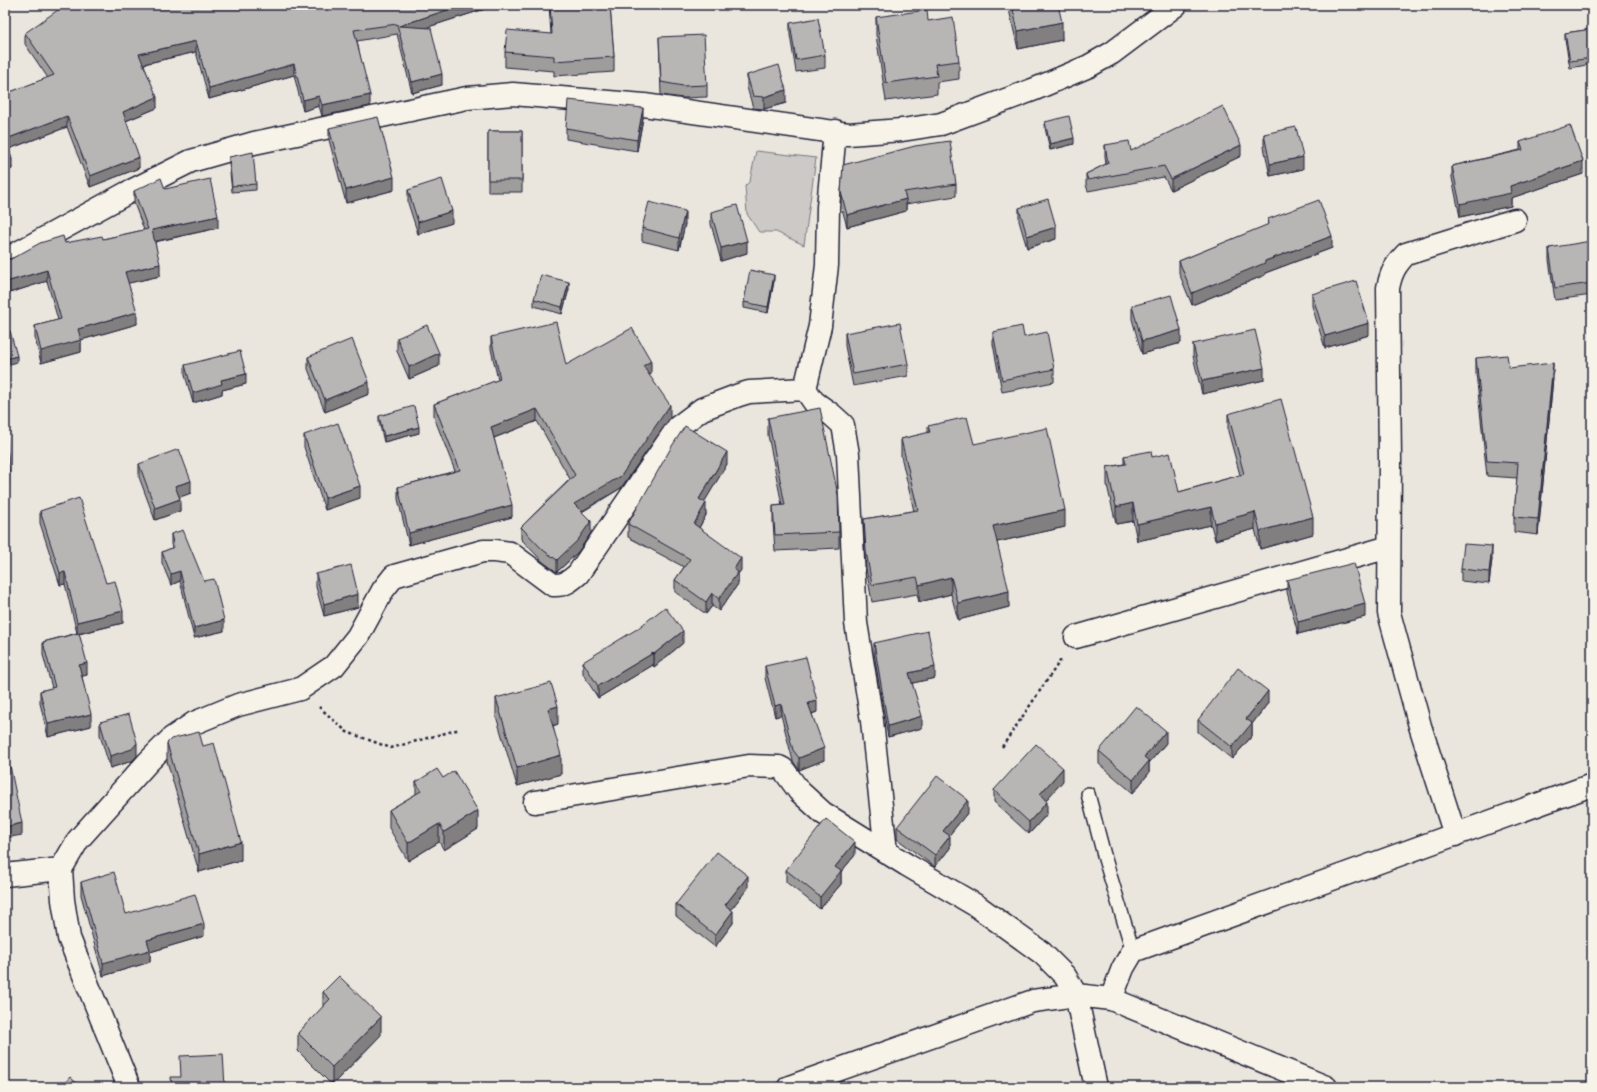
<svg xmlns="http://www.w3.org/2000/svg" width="1597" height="1092" font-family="Mali,sans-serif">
  <rect width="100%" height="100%" fill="#eae6de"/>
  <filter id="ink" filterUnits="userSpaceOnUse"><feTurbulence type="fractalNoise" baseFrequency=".025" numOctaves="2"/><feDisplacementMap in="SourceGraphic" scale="8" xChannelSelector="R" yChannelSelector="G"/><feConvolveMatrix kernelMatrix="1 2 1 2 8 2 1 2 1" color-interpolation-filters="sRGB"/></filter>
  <g filter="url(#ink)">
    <path fill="#cdc9c6" stroke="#787680" d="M 756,151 L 816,158 L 804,245 L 776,232 L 759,232 L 747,214 L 745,186 L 750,181 Z"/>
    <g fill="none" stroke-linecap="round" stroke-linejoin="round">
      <g stroke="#22223b" stroke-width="16">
        <path id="lane" d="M 1088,794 L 1105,859 L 1133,951"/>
      </g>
      <g stroke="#22223b" stroke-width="25">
        <path id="street" d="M 835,131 L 828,207 L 827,265 L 820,326 L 805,389 L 814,402 L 832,415 L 843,425 L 848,454 L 856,623 L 872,721 L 886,852
          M 5,260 L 127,193 L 191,161 L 254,143 L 467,98 L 513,94 L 644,105 L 848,134 L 902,130 L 941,124 L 1035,89 L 1089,66 L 1112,53 L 1176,5
          M 1076,637 L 1389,547
          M 535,802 L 749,766 L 779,767 L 783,769 L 799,791 L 823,813 L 907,865 L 977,906 L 1042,953 L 1065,976 L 1076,995 L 1096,1087
          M 1455,835 L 1420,726 L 1389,613 L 1390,460 L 1388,288 C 1391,273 1395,265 1406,254 L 1515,220
          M 5,875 L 61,869
          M 1111,999 L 1123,968 L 1133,951 L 1592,785
          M 129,1087 L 69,938 L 63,900 L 61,869 L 78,840 L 148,762 L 172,738 L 194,723 L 238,705 L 300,689 L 334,666 L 358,636 L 383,590 L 394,576 L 483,551 L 495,551 L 510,553 L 553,585 C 564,586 570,581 578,574 L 678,427 L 702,409 L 739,395 L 749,392 L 805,389
          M 789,1087 L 1033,1001 L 1076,995 L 1111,999 L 1326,1087"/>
      </g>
      <path stroke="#22223b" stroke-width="2.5" stroke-dasharray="3 3" stroke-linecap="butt" d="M 319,707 L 347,732 L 391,748 L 460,729
        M 1002,747 L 1062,658"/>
      <use href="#lane" stroke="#f7f3e8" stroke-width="13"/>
      <use href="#street" stroke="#f7f3e8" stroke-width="22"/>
    </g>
    <path fill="#9e9d9c" stroke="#22223b" d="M 491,5 L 491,7 L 425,28 L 442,85 L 412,93 L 397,34 L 357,41 L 370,106 L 322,116 L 319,106 L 303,111 L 294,75 L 209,99 L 196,52 L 144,64 L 157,108 L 126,121 L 139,168 L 90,187 L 67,127 L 9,149 L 12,169 L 5,171 L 5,94 L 48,78 L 25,44 L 25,33 L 175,6 L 197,7 Z
      M 549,5 L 610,5 L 614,57 L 614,72 L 554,76 L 554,71 L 505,67 L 505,52 L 551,34 Z
      M 1008,5 L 1058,5 L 1062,40 L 1018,49 Z
      M 876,17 L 928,21 L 959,61 L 959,79 L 937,82 L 937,94 L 886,101 L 876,35 Z
      M 790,23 L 825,55 L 825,68 L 796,72 L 790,35 Z
      M 1592,29 L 1592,64 L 1570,68 L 1565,39 L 1565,33 Z
      M 659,37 L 707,85 L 707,97 L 683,98 L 661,95 Z
      M 747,75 L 786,103 L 764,109 L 753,108 L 747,87 Z
      M 643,118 L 637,151 L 566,139 L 566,128 Z
      M 1045,122 L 1074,144 L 1050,150 L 1045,128 Z
      M 329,128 L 394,190 L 346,203 L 329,140 Z
      M 488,131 L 522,131 L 522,192 L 488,192 Z
      M 1264,134 L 1303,169 L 1270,176 L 1264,147 Z
      M 1520,142 L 1583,174 L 1511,198 L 1511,206 L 1460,217 L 1452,178 L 1452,166 L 1520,150 Z
      M 1105,145 L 1131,151 L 1241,156 L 1171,190 L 1164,177 L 1088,191 L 1086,185 L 1086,174 L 1106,164 L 1105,156 Z
      M 229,157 L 256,184 L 256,190 L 232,192 L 229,163 Z
      M 956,184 L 956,196 L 906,204 L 906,211 L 847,227 L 841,205 L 841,192 Z
      M 165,189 L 218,228 L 155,242 L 160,276 L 128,283 L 137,324 L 81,340 L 81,352 L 41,363 L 35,338 L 35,326 L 58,320 L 47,281 L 6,294 L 5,291 L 5,260 L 65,243 L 103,239 L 144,230 L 134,203 L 134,191 Z
      M 408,190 L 452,223 L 418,234 L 408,203 Z
      M 1019,208 L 1056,239 L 1027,248 L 1019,221 Z
      M 711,212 L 747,253 L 721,261 L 711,224 Z
      M 1268,219 L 1332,248 L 1265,273 L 1265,275 L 1192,305 L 1179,273 L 1179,261 L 1268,225 Z
      M 685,224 L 679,250 L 642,241 L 642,228 Z
      M 1592,247 L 1592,295 L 1555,300 L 1549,260 L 1549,248 Z
      M 774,281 L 768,313 L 744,308 L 744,302 Z
      M 569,289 L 562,314 L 534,306 L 534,299 Z
      M 1312,294 L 1369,335 L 1325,348 L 1312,306 Z
      M 1132,306 L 1181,343 L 1142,354 L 1132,319 Z
      M 993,332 L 1024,337 L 1054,369 L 1054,382 L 1002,392 L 993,344 Z
      M 845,333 L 908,364 L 908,376 L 853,386 L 845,346 Z
      M 491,337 L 566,365 L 651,374 L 649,375 L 670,418 L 621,488 L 582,512 L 591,533 L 578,552 L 557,572 L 543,562 L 521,539 L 521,527 L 570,479 L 537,421 L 494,438 L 512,517 L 409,545 L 398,499 L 398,487 L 455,471 L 434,417 L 434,404 L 498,380 L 491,349 Z
      M 397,338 L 439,366 L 409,379 L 397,351 Z
      M 1193,344 L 1264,380 L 1202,394 L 1193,356 Z
      M 308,357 L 369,394 L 325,412 L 308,369 Z
      M 1476,358 L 1509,368 L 1553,378 L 1538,535 L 1514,532 L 1514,517 L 1517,478 L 1487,476 L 1476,373 Z
      M 185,365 L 246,384 L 222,390 L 222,394 L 193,403 L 185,375 Z
      M 5,414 L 9,472 L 9,483 L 5,484 Z
      M 1228,414 L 1313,534 L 1260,549 L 1255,529 L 1215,540 L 1211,525 L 1137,541 L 1133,521 L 1116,524 L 1107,485 L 1107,467 L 1124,464 L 1124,456 L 1152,457 L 1179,492 L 1240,475 L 1228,431 Z
      M 379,416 L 419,433 L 384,442 L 379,422 Z
      M 768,418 L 839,532 L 839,548 L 775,551 L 773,522 L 773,506 L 782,505 L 768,435 Z
      M 928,426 L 974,444 L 1065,527 L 997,542 L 1009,607 L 958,620 L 951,594 L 919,602 L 917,594 L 872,602 L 866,568 L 864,536 L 864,519 L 914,511 L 901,456 L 901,439 L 928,433 Z
      M 304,435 L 360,498 L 325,510 L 304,447 Z
      M 139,464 L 191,493 L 179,497 L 180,511 L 155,520 L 139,477 Z
      M 727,464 L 704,502 L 706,515 L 699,528 L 741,570 L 738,574 L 738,584 L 719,611 L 712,606 L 706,614 L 675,592 L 675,580 L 684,567 L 628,537 L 628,524 Z
      M 40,511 L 106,583 L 123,623 L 79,634 L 87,675 L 82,676 L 91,726 L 48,737 L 40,703 L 40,691 L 52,688 L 43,655 L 43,642 L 77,633 L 65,584 L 60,585 L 40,523 Z
      M 171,534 L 224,631 L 194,638 L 180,581 L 171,585 L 162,563 L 162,552 L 172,548 L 171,544 Z
      M 1492,559 L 1489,584 L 1461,581 L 1461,569 Z
      M 316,574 L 358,607 L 324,616 L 316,587 Z
      M 1287,580 L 1365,617 L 1298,634 L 1287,592 Z
      M 683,643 L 654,667 L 653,665 L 598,698 L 583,674 L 583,662 Z
      M 874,643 L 935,678 L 912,683 L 922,728 L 888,737 L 874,654 Z
      M 765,666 L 817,712 L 812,714 L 824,760 L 799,770 L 793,761 L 781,715 L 775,717 L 765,678 Z
      M 496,698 L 558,724 L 553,726 L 561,774 L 517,786 L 496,716 Z
      M 1268,703 L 1252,724 L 1252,736 L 1232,759 L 1198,732 L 1198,720 Z
      M 100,722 L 137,756 L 132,761 L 110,768 L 100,735 Z
      M 167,743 L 203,746 L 241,860 L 199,872 L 167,761 Z
      M 1166,743 L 1149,763 L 1149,773 L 1133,793 L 1099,764 L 1099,751 Z
      M 443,778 L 478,829 L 444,850 L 439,842 L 408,861 L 389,828 L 389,810 L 416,794 L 416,782 Z
      M 1063,781 L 1045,800 L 1047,814 L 1029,834 L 994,802 L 994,790 Z
      M 968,812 L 949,835 L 950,848 L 935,867 L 897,839 L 897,827 Z
      M 855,855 L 841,872 L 841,884 L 820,909 L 786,882 L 786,870 Z
      M 81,882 L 126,914 L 204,936 L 150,952 L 150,962 L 103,976 L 81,895 Z
      M 748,888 L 731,909 L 733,923 L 715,947 L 676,916 L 676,904 Z
      M 323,992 L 381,1035 L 332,1085 L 298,1051 L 298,1033 L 323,1007 Z"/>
    <path fill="#817f7f" stroke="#22223b" d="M 462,5 L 491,5 L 491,7 L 400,36 L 399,26 Z
      M 1062,22 L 1062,40 L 1018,49 L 1018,31 Z
      M 196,41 L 196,52 L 139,65 L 139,54 Z
      M 294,64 L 294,75 L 209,99 L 209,88 Z
      M 442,74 L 442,85 L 412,93 L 412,82 Z
      M 786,90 L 786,103 L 764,109 L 764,97 Z
      M 370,95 L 370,106 L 322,116 L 322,105 Z
      M 319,96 L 319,106 L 303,111 L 303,100 Z
      M 157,97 L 157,108 L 123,122 L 123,112 Z
      M 643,108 L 643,118 L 637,151 L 637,140 Z
      M 67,116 L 67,127 L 6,150 L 6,139 Z
      M 1074,138 L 1074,144 L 1050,150 L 1050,144 Z
      M 1241,145 L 1241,156 L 1171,190 L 1171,179 Z
      M 139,157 L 139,168 L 90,187 L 90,176 Z
      M 1303,157 L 1303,169 L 1270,176 L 1270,164 Z
      M 12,159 L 12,169 L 5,171 L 5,161 Z
      M 1583,161 L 1583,174 L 1511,198 L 1511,206 L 1460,217 L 1460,204 L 1510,186 Z
      M 394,177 L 394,190 L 346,203 L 346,190 Z
      M 906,199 L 906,211 L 847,227 L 847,215 Z
      M 452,211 L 452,223 L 418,234 L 418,222 Z
      M 685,211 L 685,224 L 679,250 L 679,238 Z
      M 218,216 L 218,228 L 152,242 L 152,230 Z
      M 1056,227 L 1056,239 L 1027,248 L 1027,236 Z
      M 1332,236 L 1332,248 L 1265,273 L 1265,275 L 1192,305 L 1192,293 L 1265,261 Z
      M 747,241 L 747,253 L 721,261 L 721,248 Z
      M 160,264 L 160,276 L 125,284 L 125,272 Z
      M 47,270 L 47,281 L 6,294 L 6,282 Z
      M 774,275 L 774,281 L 768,313 L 768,307 Z
      M 569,282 L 569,289 L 562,314 L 562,307 Z
      M 137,312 L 137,324 L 81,340 L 81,352 L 41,363 L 41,351 L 78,329 Z
      M 1369,323 L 1369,335 L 1325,348 L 1325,336 Z
      M 1181,330 L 1181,343 L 1142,354 L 1142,341 Z
      M 439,353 L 439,366 L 409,379 L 409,367 Z
      M 17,356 L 17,362 L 5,366 L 5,359 Z
      M 651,361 L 651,374 L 643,378 L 643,366 Z
      M 1553,363 L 1553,378 L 1538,535 L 1538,519 Z
      M 1264,368 L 1264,380 L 1202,394 L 1202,381 Z
      M 246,374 L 246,384 L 222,390 L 222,394 L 193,403 L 193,393 L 221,380 Z
      M 369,382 L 369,394 L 325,412 L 325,400 Z
      M 670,405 L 670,418 L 621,488 L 574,516 L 574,504 Z
      M 537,409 L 537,421 L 491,439 L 491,427 Z
      M 419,427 L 419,433 L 384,442 L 384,436 Z
      M 727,452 L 727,464 L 699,511 L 699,499 Z
      M 191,481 L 191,493 L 175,499 L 175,486 Z
      M 360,486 L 360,498 L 325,510 L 325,498 Z
      M 180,499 L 180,511 L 155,520 L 155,508 Z
      M 706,503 L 706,515 L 694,537 L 694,524 Z
      M 1133,503 L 1133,521 L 1116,524 L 1116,507 Z
      M 512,505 L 512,517 L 409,545 L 409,533 Z
      M 1211,507 L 1211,525 L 1137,541 L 1137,524 Z
      M 1065,510 L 1065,527 L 993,543 L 993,526 Z
      M 1255,512 L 1255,529 L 1215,540 L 1215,523 Z
      M 1313,517 L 1313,534 L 1260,549 L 1260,531 Z
      M 591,521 L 591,533 L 578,552 L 557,572 L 557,560 Z
      M 1492,546 L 1492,559 L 1489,584 L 1489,572 Z
      M 741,558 L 741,570 L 738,574 L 738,584 L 719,611 L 719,599 L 734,569 Z
      M 180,571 L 180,581 L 171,585 L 171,574 Z
      M 65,572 L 65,584 L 60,585 L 60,573 Z
      M 951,577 L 951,594 L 919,602 L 919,585 Z
      M 1009,591 L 1009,607 L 958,620 L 958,603 Z
      M 712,593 L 712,606 L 706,614 L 706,602 Z
      M 358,594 L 358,607 L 324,616 L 324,604 Z
      M 1365,604 L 1365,617 L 1298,634 L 1298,622 Z
      M 123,611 L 123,623 L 77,634 L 77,622 Z
      M 224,620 L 224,631 L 194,638 L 194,628 Z
      M 683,631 L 683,643 L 654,667 L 654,654 Z
      M 653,653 L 653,665 L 598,698 L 598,686 Z
      M 87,663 L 87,675 L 79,677 L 79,665 Z
      M 935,667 L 935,678 L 909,684 L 909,673 Z
      M 1268,691 L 1268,703 L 1252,724 L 1252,736 L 1232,759 L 1232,747 L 1246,719 Z
      M 817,701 L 817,712 L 808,715 L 808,703 Z
      M 781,704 L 781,715 L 775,717 L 775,706 Z
      M 558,706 L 558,724 L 548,727 L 548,709 Z
      M 91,714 L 91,726 L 48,737 L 48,724 Z
      M 922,716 L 922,728 L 888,737 L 888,726 Z
      M 1166,731 L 1166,743 L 1149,763 L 1149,773 L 1133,793 L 1133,780 L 1144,757 Z
      M 137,743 L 137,756 L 132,761 L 110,768 L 110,756 Z
      M 824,748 L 824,760 L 799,770 L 799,758 Z
      M 561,755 L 561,774 L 517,786 L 517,768 Z
      M 1063,768 L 1063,781 L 1040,807 L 1040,794 Z
      M 968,800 L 968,812 L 943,843 L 943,831 Z
      M 1047,802 L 1047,814 L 1029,834 L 1029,822 Z
      M 478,811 L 478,829 L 444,850 L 444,832 Z
      M 22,823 L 22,835 L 5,838 L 5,827 Z
      M 439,824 L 439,842 L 408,861 L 408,843 Z
      M 950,836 L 950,848 L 935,867 L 935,855 Z
      M 241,842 L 241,860 L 199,872 L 199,854 Z
      M 855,842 L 855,855 L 841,872 L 841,884 L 820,909 L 820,897 L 835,867 Z
      M 748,876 L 748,888 L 725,917 L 725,905 Z
      M 733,911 L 733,923 L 715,947 L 715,935 Z
      M 204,924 L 204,936 L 150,952 L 150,962 L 103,976 L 103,963 L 147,940 Z
      M 381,1017 L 381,1035 L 332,1085 L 332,1067 Z"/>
    <path fill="#b8b6b5" stroke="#22223b" d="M 65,5 L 175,5 L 175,6 L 180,5 L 197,5 L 197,7 L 205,5 L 462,5 L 399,26 L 431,28 L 442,74 L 412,82 L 397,24 L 354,30 L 370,95 L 322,105 L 319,96 L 303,100 L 294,64 L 209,88 L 196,41 L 139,54 L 157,97 L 123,112 L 139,157 L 90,176 L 67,116 L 6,139 L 12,159 L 5,161 L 5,94 L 54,75 L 25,33 Z
      M 550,5 L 610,5 L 614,57 L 554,61 L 554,56 L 505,52 L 507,30 L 552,34 Z
      M 1012,5 L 1058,5 L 1062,22 L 1018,31 Z
      M 927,10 L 928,21 L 953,17 L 959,61 L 935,64 L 937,76 L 886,83 L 876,17 Z
      M 818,18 L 825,55 L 796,60 L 790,23 Z
      M 1592,29 L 1592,58 L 1570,61 L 1565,33 Z
      M 704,35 L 707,85 L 683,86 L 661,82 L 659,37 Z
      M 779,65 L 786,90 L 764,97 L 753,96 L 747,75 Z
      M 568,100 L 643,108 L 637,140 L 566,128 Z
      M 1223,106 L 1241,145 L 1171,179 L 1164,166 L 1088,180 L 1086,174 L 1108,163 L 1105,145 L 1129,141 L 1131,151 Z
      M 1069,116 L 1074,138 L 1050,144 L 1045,122 Z
      M 378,117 L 394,177 L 346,190 L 329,128 Z
      M 1570,125 L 1583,161 L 1510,186 L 1511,193 L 1460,204 L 1452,166 L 1523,150 L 1520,142 Z
      M 1296,127 L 1303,157 L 1270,164 L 1264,134 Z
      M 488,131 L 522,131 L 522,180 L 488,180 Z
      M 950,141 L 956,184 L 904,192 L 906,199 L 847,215 L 841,192 L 843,165 L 915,146 Z
      M 253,152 L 256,184 L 232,186 L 229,157 Z
      M 161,178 L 165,189 L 210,179 L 218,216 L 152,230 L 160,264 L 125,272 L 137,312 L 78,329 L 81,340 L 41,351 L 35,326 L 61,319 L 47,270 L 6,282 L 5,279 L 5,260 L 11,259 L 40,243 L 63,236 L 65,243 L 102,236 L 103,239 L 148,229 L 134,191 Z
      M 442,179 L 452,211 L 418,222 L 408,190 Z
      M 1048,199 L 1056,227 L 1027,236 L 1019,208 Z
      M 1319,200 L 1332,236 L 1265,261 L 1265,263 L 1192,293 L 1179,261 L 1269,224 L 1268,219 Z
      M 649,202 L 685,211 L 679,238 L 642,228 Z
      M 737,205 L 747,241 L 721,248 L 711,212 Z
      M 1591,241 L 1592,247 L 1592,283 L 1555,288 L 1549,248 Z
      M 750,270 L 774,275 L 768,307 L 744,302 Z
      M 541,275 L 569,282 L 562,307 L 534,299 Z
      M 1356,281 L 1369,323 L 1325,336 L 1312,294 Z
      M 1171,295 L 1181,330 L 1142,341 L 1132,306 Z
      M 556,322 L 566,365 L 632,328 L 651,361 L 643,366 L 670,405 L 621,476 L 574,504 L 591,521 L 578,540 L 557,560 L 543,550 L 521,527 L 575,475 L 537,409 L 491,427 L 512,505 L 409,533 L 398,487 L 460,470 L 434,404 L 500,379 L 491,337 Z
      M 900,323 L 908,364 L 853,374 L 845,333 Z
      M 427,325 L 439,353 L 409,367 L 397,338 Z
      M 1022,326 L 1024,337 L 1047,332 L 1054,369 L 1002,380 L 993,332 Z
      M 1255,330 L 1264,368 L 1202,381 L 1193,344 Z
      M 10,331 L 17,356 L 5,359 L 5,333 Z
      M 352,339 L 369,382 L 325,400 L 308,357 Z
      M 240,351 L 246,374 L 221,380 L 222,384 L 193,393 L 185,365 Z
      M 1507,355 L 1509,368 L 1553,363 L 1538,519 L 1514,517 L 1518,463 L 1487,461 L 1476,358 Z
      M 1281,399 L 1313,517 L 1260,531 L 1255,512 L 1215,523 L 1211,507 L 1137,524 L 1133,503 L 1116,507 L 1107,467 L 1126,464 L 1124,456 L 1151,451 L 1152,457 L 1170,453 L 1179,492 L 1244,474 L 1228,414 Z
      M 414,406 L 419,427 L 384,436 L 379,416 Z
      M 820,408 L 838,495 L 839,532 L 775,535 L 773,506 L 785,505 L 768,418 Z
      M 5,414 L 9,472 L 5,473 Z
      M 967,417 L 974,444 L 1047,428 L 1065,510 L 993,526 L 1009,591 L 958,603 L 951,577 L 919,585 L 917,577 L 872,585 L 866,551 L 864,519 L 918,510 L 901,439 L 930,432 L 928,426 Z
      M 338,423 L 360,486 L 325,498 L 304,435 Z
      M 685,426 L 727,452 L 699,499 L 706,503 L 694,524 L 741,558 L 734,569 L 738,572 L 719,599 L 712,593 L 706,602 L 675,580 L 690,559 L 628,524 L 672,446 Z
      M 179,449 L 191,481 L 175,486 L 180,499 L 155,508 L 139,464 Z
      M 79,498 L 106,583 L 115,581 L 123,611 L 77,622 L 65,572 L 60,573 L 40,511 Z
      M 183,530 L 204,581 L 214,579 L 224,620 L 194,628 L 180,571 L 171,574 L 162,552 L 174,547 L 171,534 Z
      M 1464,544 L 1492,546 L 1489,572 L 1461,569 Z
      M 1354,563 L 1365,604 L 1298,622 L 1287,580 Z
      M 351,565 L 358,594 L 324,604 L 316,574 Z
      M 665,607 L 683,631 L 654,654 L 653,653 L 598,686 L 583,662 L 637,629 Z
      M 928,631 L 935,667 L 909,673 L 922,716 L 888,726 L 874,643 Z
      M 79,633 L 87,663 L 79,665 L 91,714 L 48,724 L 40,691 L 55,687 L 43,642 Z
      M 806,657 L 817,701 L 808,703 L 824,748 L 799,758 L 793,750 L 781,704 L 775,706 L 765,666 Z
      M 1238,668 L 1268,691 L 1246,719 L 1252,723 L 1232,747 L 1198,720 Z
      M 551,683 L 558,706 L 548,709 L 561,755 L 517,768 L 496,698 Z
      M 1136,706 L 1166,731 L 1144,757 L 1149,761 L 1133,780 L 1099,751 Z
      M 129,714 L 137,743 L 132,749 L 110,756 L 100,722 Z
      M 199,732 L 203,746 L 214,743 L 241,842 L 199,854 L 167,743 L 171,739 Z
      M 1036,744 L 1063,768 L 1040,794 L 1047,802 L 1029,822 L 994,790 Z
      M 10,766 L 22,823 L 5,827 L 5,767 Z
      M 437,769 L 443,778 L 454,771 L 478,811 L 444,832 L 439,824 L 408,843 L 389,810 L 421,791 L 416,782 Z
      M 937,776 L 968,800 L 943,831 L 950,836 L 935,855 L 897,827 Z
      M 826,819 L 855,842 L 835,867 L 841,871 L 820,897 L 786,870 Z
      M 717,852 L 748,876 L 725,905 L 733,911 L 715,935 L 676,904 Z
      M 114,872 L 126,914 L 195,894 L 204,924 L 147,940 L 150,950 L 103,963 L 81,882 Z
      M 339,976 L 381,1017 L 332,1067 L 298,1033 L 330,999 L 323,992 Z
      M 223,1054 L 225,1087 L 172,1087 L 171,1077 L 181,1077 L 180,1056 Z
      M 70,1077 L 81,1087 L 61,1087 Z"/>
  </g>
  <rect width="1597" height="1092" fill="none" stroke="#f7f3e8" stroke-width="20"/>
  <rect x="10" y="10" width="1577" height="1072" fill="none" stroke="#22223b" stroke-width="1.5" filter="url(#ink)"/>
</svg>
